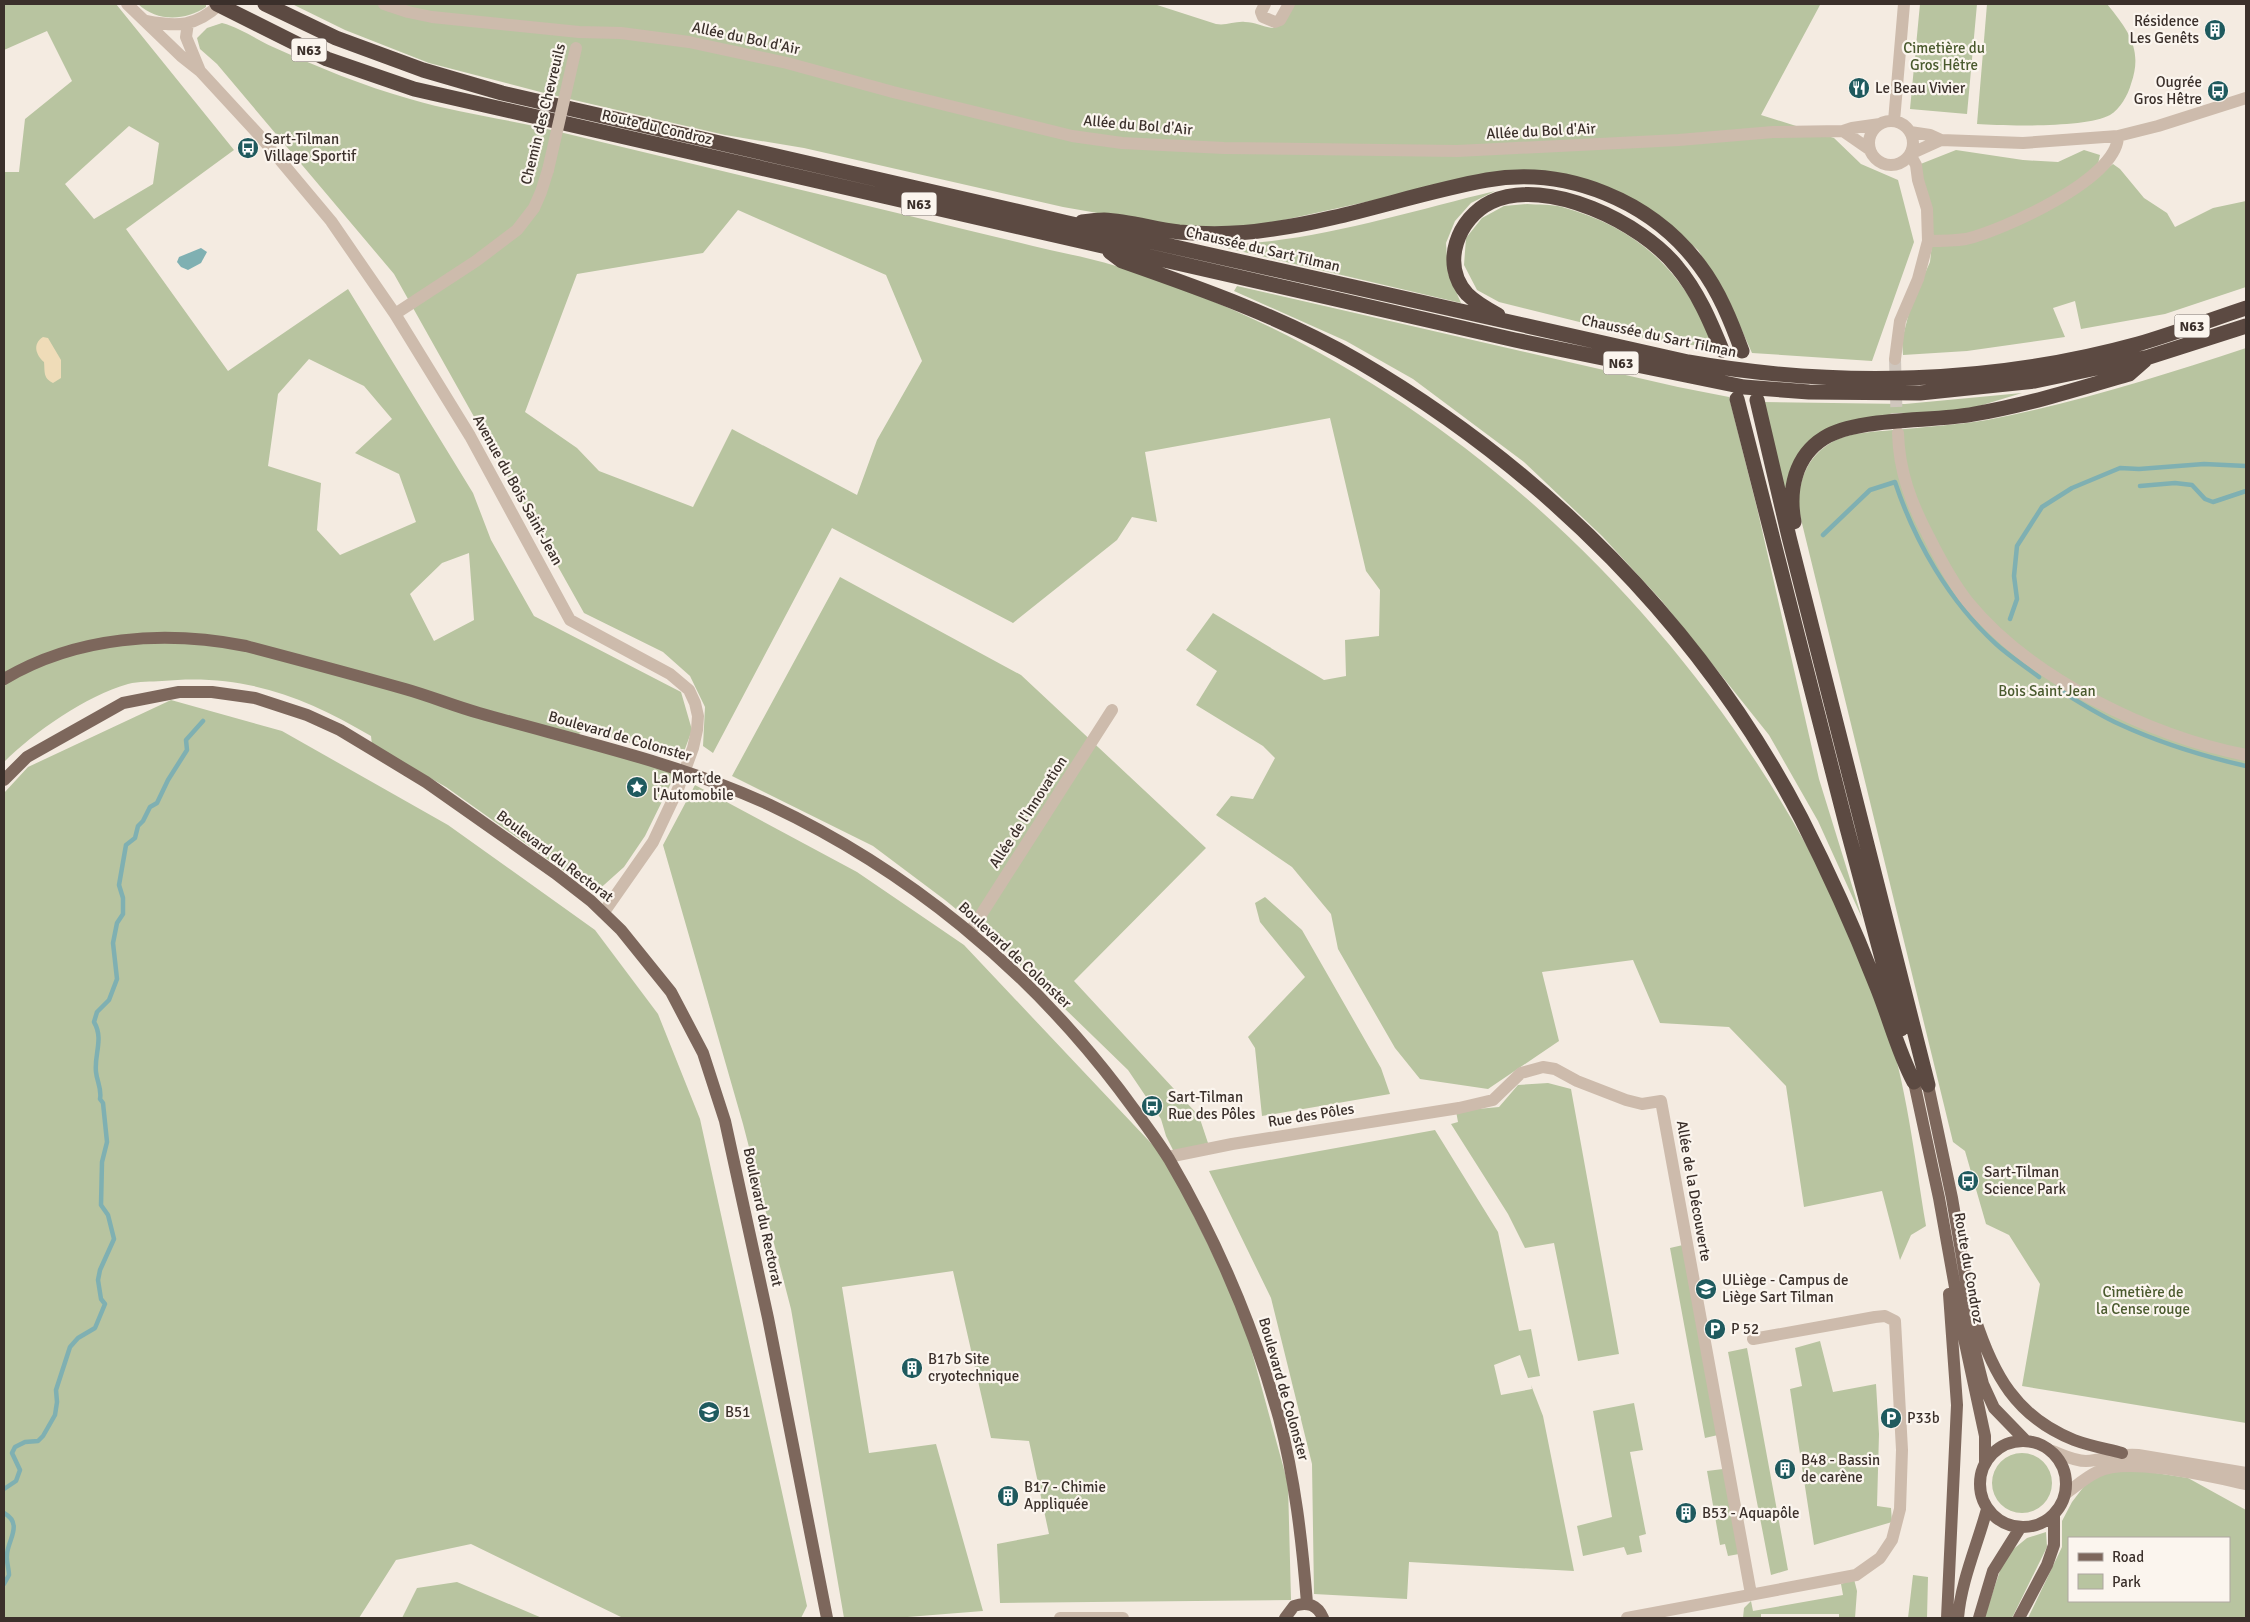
<svg xmlns="http://www.w3.org/2000/svg" width="2250" height="1622" font-family="Signika,sans-serif">
  <rect width="100%" height="100%" fill="#f4ebe1"/>
  <path fill="#b8c4a0" fill-rule="evenodd" d="M 4,4 L 116,4 L 234,150 L 126,229 L 228,371 L 348,289 L 473,493 L 491,540 L 534,616 L 681,692 L 692,730 L 682,757 L 583,730 L 574,739 L 676,773 L 645,836 L 624,867 L 595,893 L 446,787 L 372,745 L 371,736 C 304,696 241,673 162,681 C 151,682 139,681 128,684 C 86,696 34,732 4,762 L 4,172 L 19,172 L 25,119 L 72,81 L 47,31 L 4,50 ZM 129,126 L 159,143 L 153,184 L 94,219 L 65,184 ZM 309,359 L 364,386 L 392,419 L 355,453 L 399,474 L 416,522 L 340,555 L 317,530 L 321,483 L 268,466 L 278,394 ZM 469,553 L 474,620 L 434,641 L 410,594 L 442,563 Z
    M 138,4 L 206,4 L 206,7 C 185,21 157,22 138,4 Z
    M 292,4 L 1154,4 L 1216,24 C 1226,26 1235,21 1245,22 C 1255,22 1263,27 1273,28 L 1294,4 L 1831,4 L 1820,5 L 1761,115 L 1834,138 L 1861,164 L 1898,180 L 1914,242 L 1872,361 L 1752,353 L 1727,297 L 1698,250 L 1660,217 L 1609,188 L 1498,173 L 1270,223 L 1229,228 L 1178,227 L 1063,207 L 804,148 L 725,135 L 548,94 L 429,63 L 345,30 Z
    M 1920,4 L 1977,4 L 1967,114 L 1910,109 Z
    M 1987,4 L 2107,4 C 2129,31 2143,50 2131,84 C 2128,95 2120,109 2110,115 C 2087,128 2005,126 1977,124 Z
    M 222,23 C 241,28 255,39 273,47 C 318,67 363,86 410,99 C 454,112 499,118 543,128 C 668,158 793,188 918,218 C 962,229 1006,239 1050,250 C 1072,255 1094,259 1116,266 C 1461,372 1747,661 1876,994 C 1905,1069 1913,1148 1926,1226 L 1911,1235 L 1900,1260 L 1882,1191 L 1804,1207 L 1786,1086 L 1729,1027 L 1660,1023 L 1633,960 L 1542,972 L 1559,1041 L 1488,1089 L 1420,1079 L 1395,1048 L 1338,949 L 1331,914 L 1292,867 L 1216,815 L 1231,796 L 1253,799 L 1275,758 L 1263,746 L 1196,705 L 1217,671 L 1186,650 L 1213,613 L 1324,680 L 1346,676 L 1345,640 L 1379,636 L 1380,590 L 1366,571 L 1330,418 L 1145,452 L 1157,522 L 1132,517 L 1117,540 L 1013,623 L 832,528 L 713,753 L 703,746 L 705,707 L 690,676 L 663,652 L 584,613 L 394,274 L 217,64 L 200,49 L 197,38 L 207,28 ZM 738,210 L 886,275 L 922,361 L 877,440 L 857,495 L 732,429 L 693,507 L 599,471 L 577,448 L 525,412 L 577,274 L 703,253 Z
    M 1956,150 L 2023,160 L 2058,162 L 2084,150 L 2100,155 L 2095,177 L 2113,164 L 2120,169 L 2144,198 L 2167,213 L 2175,227 L 2213,208 L 2246,201 L 2246,287 L 2165,314 L 2081,329 L 2075,301 L 2053,308 L 2065,337 L 1967,351 L 1903,355 L 1902,340 L 1911,305 L 1930,262 L 1933,235 L 1918,165 Z
    M 1495,191 L 1471,203 L 1455,221 L 1446,243 L 1448,273 L 1461,303 L 1214,245 C 1309,244 1403,213 1495,191 Z
    M 1527,204 C 1538,205 1551,204 1562,207 C 1618,222 1663,252 1693,303 C 1702,317 1708,333 1714,348 L 1648,339 L 1499,302 L 1477,290 L 1464,265 L 1466,238 L 1482,218 L 1504,206 Z
    M 1237,286 L 1678,387 L 1729,397 L 1757,508 L 1819,779 L 1862,918 L 1818,821 L 1769,735 L 1661,600 L 1602,536 L 1524,462 L 1413,379 L 1346,341 L 1234,291 Z
    M 2246,348 L 2246,1423 L 2022,1386 L 2040,1284 L 2009,1235 L 1986,1224 L 1965,1151 L 1953,1142 L 1798,507 C 1799,478 1808,455 1834,441 C 1852,432 1874,432 1893,430 C 1924,427 1957,425 1987,420 C 2075,403 2161,376 2246,348 Z
    M 2022,393 L 1966,410 L 1827,430 L 1785,495 L 1763,402 L 1905,404 Z
    M 840,577 L 1021,675 L 1206,848 L 1074,981 L 1199,1116 L 1208,1143 L 1174,1152 L 1166,1136 L 1161,1119 L 1128,1070 L 995,941 L 945,900 L 873,846 L 732,776 Z
    M 171,700 L 282,731 L 448,825 L 595,930 L 658,1014 L 700,1119 L 807,1606 L 801,1618 L 623,1618 L 471,1544 L 396,1560 L 359,1618 L 4,1618 L 4,793 L 28,767 Z
    M 695,785 L 857,872 L 964,945 L 1166,1159 L 1241,1312 L 1288,1484 L 1291,1600 L 1000,1603 L 997,1544 L 1049,1534 L 1029,1441 L 991,1438 L 953,1271 L 842,1287 L 869,1453 L 936,1444 L 983,1611 L 895,1618 L 844,1618 L 791,1309 L 743,1124 L 663,845 Z
    M 1265,897 L 1302,930 L 1381,1068 L 1390,1094 L 1262,1116 L 1255,1048 L 1248,1037 L 1305,977 L 1260,922 L 1255,903 Z
    M 1548,1083 L 1571,1089 L 1619,1354 L 1578,1361 L 1554,1243 L 1525,1248 L 1508,1214 L 1451,1124 L 1458,1122 L 1456,1111 L 1499,1107 L 1518,1085 Z
    M 1435,1130 L 1498,1232 L 1519,1331 L 1531,1329 L 1540,1376 L 1528,1378 L 1520,1355 L 1494,1365 L 1501,1395 L 1532,1389 L 1531,1385 L 1543,1416 L 1574,1571 L 1409,1562 L 1407,1599 L 1314,1594 L 1312,1464 L 1271,1298 L 1209,1171 Z
    M 1683,1245 L 1718,1435 L 1705,1438 L 1670,1248 Z
    M 1820,1341 L 1833,1392 L 1876,1384 L 1879,1434 L 1877,1506 L 1891,1508 L 1892,1522 L 1814,1545 L 1790,1389 L 1802,1386 L 1795,1348 Z
    M 1747,1348 L 1788,1570 L 1771,1575 L 1728,1352 Z
    M 1634,1403 L 1643,1450 L 1630,1452 L 1646,1534 L 1639,1536 L 1642,1552 L 1627,1555 L 1624,1547 L 1583,1556 L 1577,1526 L 1612,1517 L 1593,1411 Z
    M1992 1483a30 30 0 1 1 60 0a30 30 0 1 1-60 0Z
    M 1723,1469 L 1739,1554 L 1728,1556 L 1725,1544 L 1720,1545 L 1707,1471 Z
    M 2130,1469 L 2188,1478 L 2246,1510 L 2246,1618 L 2028,1618 L 2062,1547 L 2062,1521 L 2072,1502 L 2085,1485 L 2100,1475 ZM 2069,1538 L 2229,1538 L 2229,1601 L 2069,1601 Z
    M 2046,1532 L 2047,1547 L 2012,1618 L 1984,1618 L 2005,1556 L 2027,1538 Z
    M 1913,1575 L 1928,1577 L 1927,1618 L 1908,1618 Z
    M 1854,1579 L 1857,1591 L 1855,1618 L 1839,1618 L 1839,1614 L 1761,1614 L 1761,1618 L 1743,1618 L 1744,1608 L 1751,1601 L 1753,1611 L 1843,1595 L 1841,1584 Z
    M 457,1582 L 542,1618 L 402,1618 L 417,1588 Z"/>
  <path fill="#efdcb8" d="M 43,337 L 48,338 L 61,360 L 61,378 L 53,383 C 43,378 45,372 44,362 C 36,355 32,344 43,337 Z"/>
  <path fill="#7fb0b2" d="M 201,248 L 207,252 L 201,263 L 188,270 L 181,267 L 177,262 L 179,257 Z"/>
  <g fill="none" stroke-linecap="round" stroke-linejoin="round">
    <path stroke="#7fb0b2" stroke-width="4.5" d="M 2140,486 L 2175,483 L 2192,485 L 2205,499 L 2213,502 L 2246,491
      M 1823,535 L 1870,490 L 1895,482 C 1915,542 1949,601 1996,644 C 2009,656 2025,666 2039,677
      M 2010,619 L 2017,599 L 2014,576 L 2017,546 L 2042,507 L 2072,488 L 2120,468 L 2139,469 L 2204,464 L 2246,466
      M 2056,688 C 2076,700 2097,714 2119,724 C 2160,743 2202,756 2246,766
      M 4,1489 L 16,1481 L 20,1470 L 12,1453 L 15,1447 L 25,1442 L 38,1441 L 43,1436 L 55,1415 L 57,1402 L 56,1390 L 70,1347 L 78,1338 L 95,1328 L 105,1304 L 101,1299 L 98,1280 L 100,1270 L 114,1239 L 108,1215 L 101,1205 L 102,1162 L 107,1142 L 103,1103 L 100,1099 C 102,1089 97,1082 96,1072 C 94,1054 104,1039 94,1022 L 97,1012 L 109,1000 L 117,979 L 113,943 L 117,923 L 123,914 L 123,898 L 119,885 L 126,845 L 135,838 L 138,826 L 143,821 L 150,807 L 157,803 L 168,780 L 187,750 L 186,740 L 203,721
      M 4,1513 C 24,1524 7,1541 7,1555 C 6,1561 9,1569 9,1575 L 4,1584"/>
    <path stroke="#cfc6bd" stroke-width="12" stroke-dasharray="12 6" stroke-linecap="butt" d="M 1895,359 L 1897,430"/>
    <path stroke="#cdbbac" stroke-width="12" d="M 127,4 L 181,56 L 200,71 L 259,135 L 331,221 L 395,314 L 470,436 L 570,620 L 670,674 L 689,690 L 695,703 L 698,716 L 697,730 L 693,748 L 678,789 L 653,842 L 604,912
      M 384,4 L 408,12 L 432,17 L 579,32 L 621,33 L 689,42 L 787,63 L 893,92 L 1072,136 L 1122,143 L 1224,148 L 1457,151 L 1679,140 L 1773,132 L 1843,131 L 1852,128 L 1880,124
      M 1265,4 L 1261,12 L 1263,17 L 1275,22 L 1280,20 L 1289,4
      M 146,21 C 177,27 196,27 220,4
      M 188,23 L 186,37 L 200,71
      M1869 143a22 22 0 1 1 44 0a22 22 0 1 1-44 0Z
      M 1894,121 L 1904,4
      M 1843,131 L 1869,149
      M 1910,132 L 1930,135 L 1941,140
      M 1910,154 L 1941,140 L 2023,143 L 2118,136 L 2158,126 L 2246,98
      M 1928,241 C 1941,241 1953,241 1966,239 C 2003,230 2118,179 2118,136
      M 395,314 L 476,261 L 517,230 L 534,208 L 541,192 L 548,170
      M 1895,359 L 1900,321 L 1918,279 L 1928,241 L 1927,209 L 1918,180 L 1916,165 L 1910,154
      M 1898,433 C 1899,471 1911,503 1929,537 C 1940,559 1952,582 1968,602 C 2031,679 2150,736 2246,755
      M 970,932 L 1112,710
      M 1168,1157 L 1232,1144 L 1459,1108 L 1493,1100 L 1521,1073 L 1543,1067 L 1555,1069 L 1577,1081 L 1626,1100 L 1642,1104 L 1661,1101 L 1751,1594
      M 2052,1451 C 2063,1455 2074,1461 2086,1461 C 2105,1460 2117,1453 2138,1455 L 2246,1473
      M 2065,1494 C 2075,1487 2086,1477 2097,1472 C 2127,1456 2212,1477 2246,1484
      M 1060,1618 L 1123,1618
      M 1627,1618 L 1856,1575 L 1880,1558 L 1892,1540 L 1900,1509 L 1902,1450 L 1895,1321 L 1885,1316 L 1875,1317 L 1753,1339"/>
    <path stroke="#7d675c" stroke-width="12" d="M 4,679 C 77,636 164,630 246,646 C 299,660 352,674 405,689 C 430,696 454,706 479,713 C 577,741 677,762 770,805 C 908,870 1027,968 1119,1089 C 1136,1112 1154,1135 1169,1159 C 1217,1241 1254,1327 1279,1418 C 1295,1479 1302,1541 1307,1603
      M 4,780 L 27,757 L 123,703 L 179,692 L 212,692 L 255,698 L 307,715 L 340,730 L 426,782 L 555,873 L 591,901 L 621,930 L 671,992 L 703,1053 L 725,1121 L 768,1318 L 827,1618
      M 1914,1082 L 1939,1198 L 1965,1343 L 1985,1436 L 1985,1462
      M 1928,1085 L 1952,1198 L 1970,1304 L 1971,1337 L 1983,1384 L 1994,1408 L 2025,1440
      M 1975,1318 C 1993,1374 2016,1417 2074,1440 C 2090,1446 2107,1449 2122,1453
      M1980 1484a43 43 0 1 1 86 0a43 43 0 1 1-86 0Z
      M 1285,1618 L 1294,1606 C 1307,1601 1318,1605 1323,1618
      M 1947,1618 L 1957,1405 L 1949,1294
      M 1958,1618 C 1961,1581 1977,1546 1987,1509
      M 1979,1618 L 1993,1571 L 2020,1528
      M 2019,1618 L 2047,1565 L 2054,1545 L 2054,1515"/>
    <path stroke="#5c4a42" stroke-width="15" d="M 217,4 L 327,59 L 414,89 L 1515,340 L 1744,387 L 1809,392 L 1920,393 L 2035,381 L 2149,357 L 2246,326
      M 265,4 L 336,38 L 423,70 L 502,93 L 1068,223 L 1688,362 C 1836,388 1993,384 2138,344 C 2175,333 2210,320 2246,308
      M 1082,222 C 1089,221 1097,220 1104,220 C 1129,221 1154,229 1179,232 C 1211,235 1242,234 1273,229 C 1346,219 1415,193 1487,180 C 1567,166 1652,201 1700,266 C 1719,291 1731,321 1742,351
      M 1110,252 L 1122,261 C 1202,289 1284,318 1358,361 C 1543,469 1702,627 1801,818 C 1828,871 1853,926 1875,982 C 1889,1015 1897,1050 1914,1082
      M 1498,315 C 1487,309 1476,303 1467,294 C 1440,264 1458,218 1491,202 C 1547,176 1642,223 1677,267 C 1698,292 1710,321 1722,350
      M 1737,399 L 1847,828 L 1901,1029
      M 1757,400 L 1789,537 L 1928,1085
      M 1794,522 C 1788,490 1795,456 1824,438 C 1857,417 1933,422 1974,414 C 2026,405 2078,389 2129,374 L 2145,360"/>
    <path stroke="#cdbbac" stroke-width="12" d="M 548,170 L 576,48"/>
  </g>
  <defs>
    <g id="building-disc" transform="scale(1.125)"><circle r="9.5" fill="#1f5a5e" stroke="#fbf5ee"/><path d="M-4-6H4V6H1V3H-1V6H-4ZM-2.5-4.3h1.7v1.8h-1.7ZM.8-4.3h1.7v1.8H.8ZM-2.5-1h1.7V.8h-1.7ZM.8-1h1.7V.8H.8Z" fill="#fff"/></g>
    <g id="restaurant-disc" transform="scale(1.125)"><circle r="9.5" fill="#1f5a5e" stroke="#fbf5ee"/><path d="M-5-6h1v4h1v-4h1v4h1v-4h1v5L-1.5 .5V6h-2V.5L-5-1ZM5-6V6H3V1.5H1.5Q1.5-4 5-6Z" fill="#fff"/></g>
    <g id="bus-disc" transform="scale(1.125)"><circle r="9.5" fill="#1f5a5e" stroke="#fbf5ee"/><path d="M-5-6H5V4H4V6H2V4H-2V6H-4V4H-5ZM-3.5-4V0h7V-4ZM-3.5 1.2v1.5H-2V1.2ZM2 1.2v1.5H3.5V1.2Z" fill="#fff"/></g>
    <g id="sight-disc" transform="scale(1.125)"><circle r="9.5" fill="#1f5a5e" stroke="#fbf5ee"/><path d="M0-6L1.8-2.2L6-1.7L2.9 1.2L3.7 5.4L0 3.3L-3.7 5.4L-2.9 1.2L-6-1.7L-1.8-2.2Z" fill="#fff"/></g>
    <g id="university-disc" transform="scale(1.125)"><circle r="9.5" fill="#1f5a5e" stroke="#fbf5ee"/><path d="M0-5L7-2L0 1L-7-2ZM-4 1L0 2.5L4 1V4Q0 6-4 4Z" fill="#fff"/></g>
    <g id="parking-disc" transform="scale(1.125)"><circle r="9.5" fill="#1f5a5e" stroke="#fbf5ee"/><path d="M-3.5-5.5H1a3.5 3.5 0 0 1 0 7H-1V5.5H-3.5ZM-1-3.4V-.6H.8a1.4 1.4 0 0 0 0-2.8Z" fill="#fff"/></g>
  </defs>
  <g fill-rule="evenodd">
    <use href="#building-disc" x="2215" y="30"/>
    <use href="#restaurant-disc" x="1859" y="88"/>
    <use href="#bus-disc" x="2218" y="91"/>
    <use href="#bus-disc" x="248" y="148"/>
    <use href="#sight-disc" x="637" y="787"/>
    <use href="#bus-disc" x="1152" y="1106"/>
    <use href="#bus-disc" x="1968" y="1181"/>
    <use href="#university-disc" x="1706" y="1289"/>
    <use href="#parking-disc" x="1715" y="1329"/>
    <use href="#building-disc" x="912" y="1368"/>
    <use href="#university-disc" x="709" y="1412"/>
    <use href="#parking-disc" x="1891" y="1418"/>
    <use href="#building-disc" x="1785" y="1469"/>
    <use href="#building-disc" x="1008" y="1496"/>
    <use href="#building-disc" x="1686" y="1513"/>
  </g>
  <g text-anchor="middle" dominant-baseline="central" stroke-width="4.5" stroke-linejoin="round" paint-order="stroke">
    <g fill="#fbf5ee" stroke="#756b66" stroke-width="1">
      <rect x="291.5" y="38.5" width="35" height="23" rx="4"/>
      <rect x="901.5" y="192.5" width="35" height="23" rx="4"/>
      <rect x="2174.5" y="314.5" width="35" height="23" rx="4"/>
      <rect x="1603.5" y="351.5" width="35" height="23" rx="4"/>
    </g>
    <g font-size="14" font-weight="bold" fill="#3b302b">
      <text x="309" y="50">N63</text>
      <text x="919" y="204">N63</text>
      <text x="2192" y="326">N63</text>
      <text x="1621" y="363">N63</text>
    </g>
    <g font-size="15" fill="#3b302b" stroke="#fbf5ee" text-anchor="start">
      <text x="2199" y="21" text-anchor="end">Résidence<tspan x="2199" dy="17">Les Genêts</tspan></text>
      <text x="2202" y="82" text-anchor="end">Ougrée<tspan x="2202" dy="17">Gros Hêtre</tspan></text>
      <text x="1875" y="88">Le Beau Vivier</text>
      <text x="264" y="139">Sart-Tilman<tspan x="264" dy="17">Village Sportif</tspan></text>
      <text x="653" y="778">La Mort de<tspan x="653" dy="17">l'Automobile</tspan></text>
      <text x="1168" y="1097">Sart-Tilman<tspan x="1168" dy="17">Rue des Pôles</tspan></text>
      <text x="1984" y="1172">Sart-Tilman<tspan x="1984" dy="17">Science Park</tspan></text>
      <text x="1722" y="1280">ULiège - Campus de<tspan x="1722" dy="17">Liège Sart Tilman</tspan></text>
      <text x="1731" y="1329">P 52</text>
      <text x="928" y="1359">B17b Site<tspan x="928" dy="17">cryotechnique</tspan></text>
      <text x="725" y="1412">B51</text>
      <text x="1907" y="1418">P33b</text>
      <text x="1801" y="1460">B48 - Bassin<tspan x="1801" dy="17">de carène</tspan></text>
      <text x="1024" y="1487">B17 - Chimie<tspan x="1024" dy="17">Appliquée</tspan></text>
      <text x="1702" y="1513">B53 - Aquapôle</text>
    </g>
    <g font-size="15" fill="#3b302b" stroke="#fbf5ee">
      <text transform="translate(746 38) rotate(12)">Allée du Bol d'Air</text>
      <text transform="translate(543 114) rotate(-76)">Chemin des Chevreuils</text>
      <text transform="translate(1138 125) rotate(5)">Allée du Bol d'Air</text>
      <text transform="translate(657 127) rotate(13)">Route du Condroz</text>
      <text transform="translate(1541 131) rotate(-3)">Allée du Bol d'Air</text>
      <text transform="translate(1263 249) rotate(13)">Chaussée du Sart Tilman</text>
      <text transform="translate(1659 336) rotate(12)">Chaussée du Sart Tilman</text>
      <text transform="translate(518 490) rotate(61)">Avenue du Bois Saint-Jean</text>
      <text transform="translate(620 736) rotate(16)">Boulevard de Colonster</text>
      <text transform="translate(1028 812) rotate(-57)">Allée de l'Innovation</text>
      <text transform="translate(555 856) rotate(37)">Boulevard du Rectorat</text>
      <text transform="translate(1015 955) rotate(43)">Boulevard de Colonster</text>
      <text transform="translate(1311 1115) rotate(-9)">Rue des Pôles</text>
      <text transform="translate(1694 1191) rotate(80)">Allée de la Découverte</text>
      <text transform="translate(763 1217) rotate(78)">Boulevard du Rectorat</text>
      <text transform="translate(1969 1268) rotate(80)">Route du Condroz</text>
      <text transform="translate(1284 1389) rotate(74)">Boulevard de Colonster</text>
    </g>
    <g font-size="15" fill="#4a5a2e" stroke="#fbf5ee">
      <text x="1944" y="48">Cimetière du<tspan x="1944" dy="17">Gros Hêtre</tspan></text>
      <text x="2047" y="691">Bois Saint Jean</text>
      <text x="2143" y="1292">Cimetière de<tspan x="2143" dy="17">la Cense rouge</tspan></text>
    </g>
  </g>
  <rect width="2250" height="1622" fill="none" stroke="#3b302b" stroke-width="10"/>
  <rect x="2068" y="1537" width="162" height="65" fill="#fbf5ee" stroke="#aea6a0"/>
  <rect x="2078" y="1553" width="25" height="8" fill="#7d675c" stroke="#aea6a0"/>
  <text x="2112" y="1562" font-size="15" fill="#3b302b">Road</text>
  <rect x="2078" y="1574" width="25" height="15" fill="#b8c4a0" stroke="#aea6a0"/>
  <text x="2112" y="1587" font-size="15" fill="#3b302b">Park</text>
</svg>
